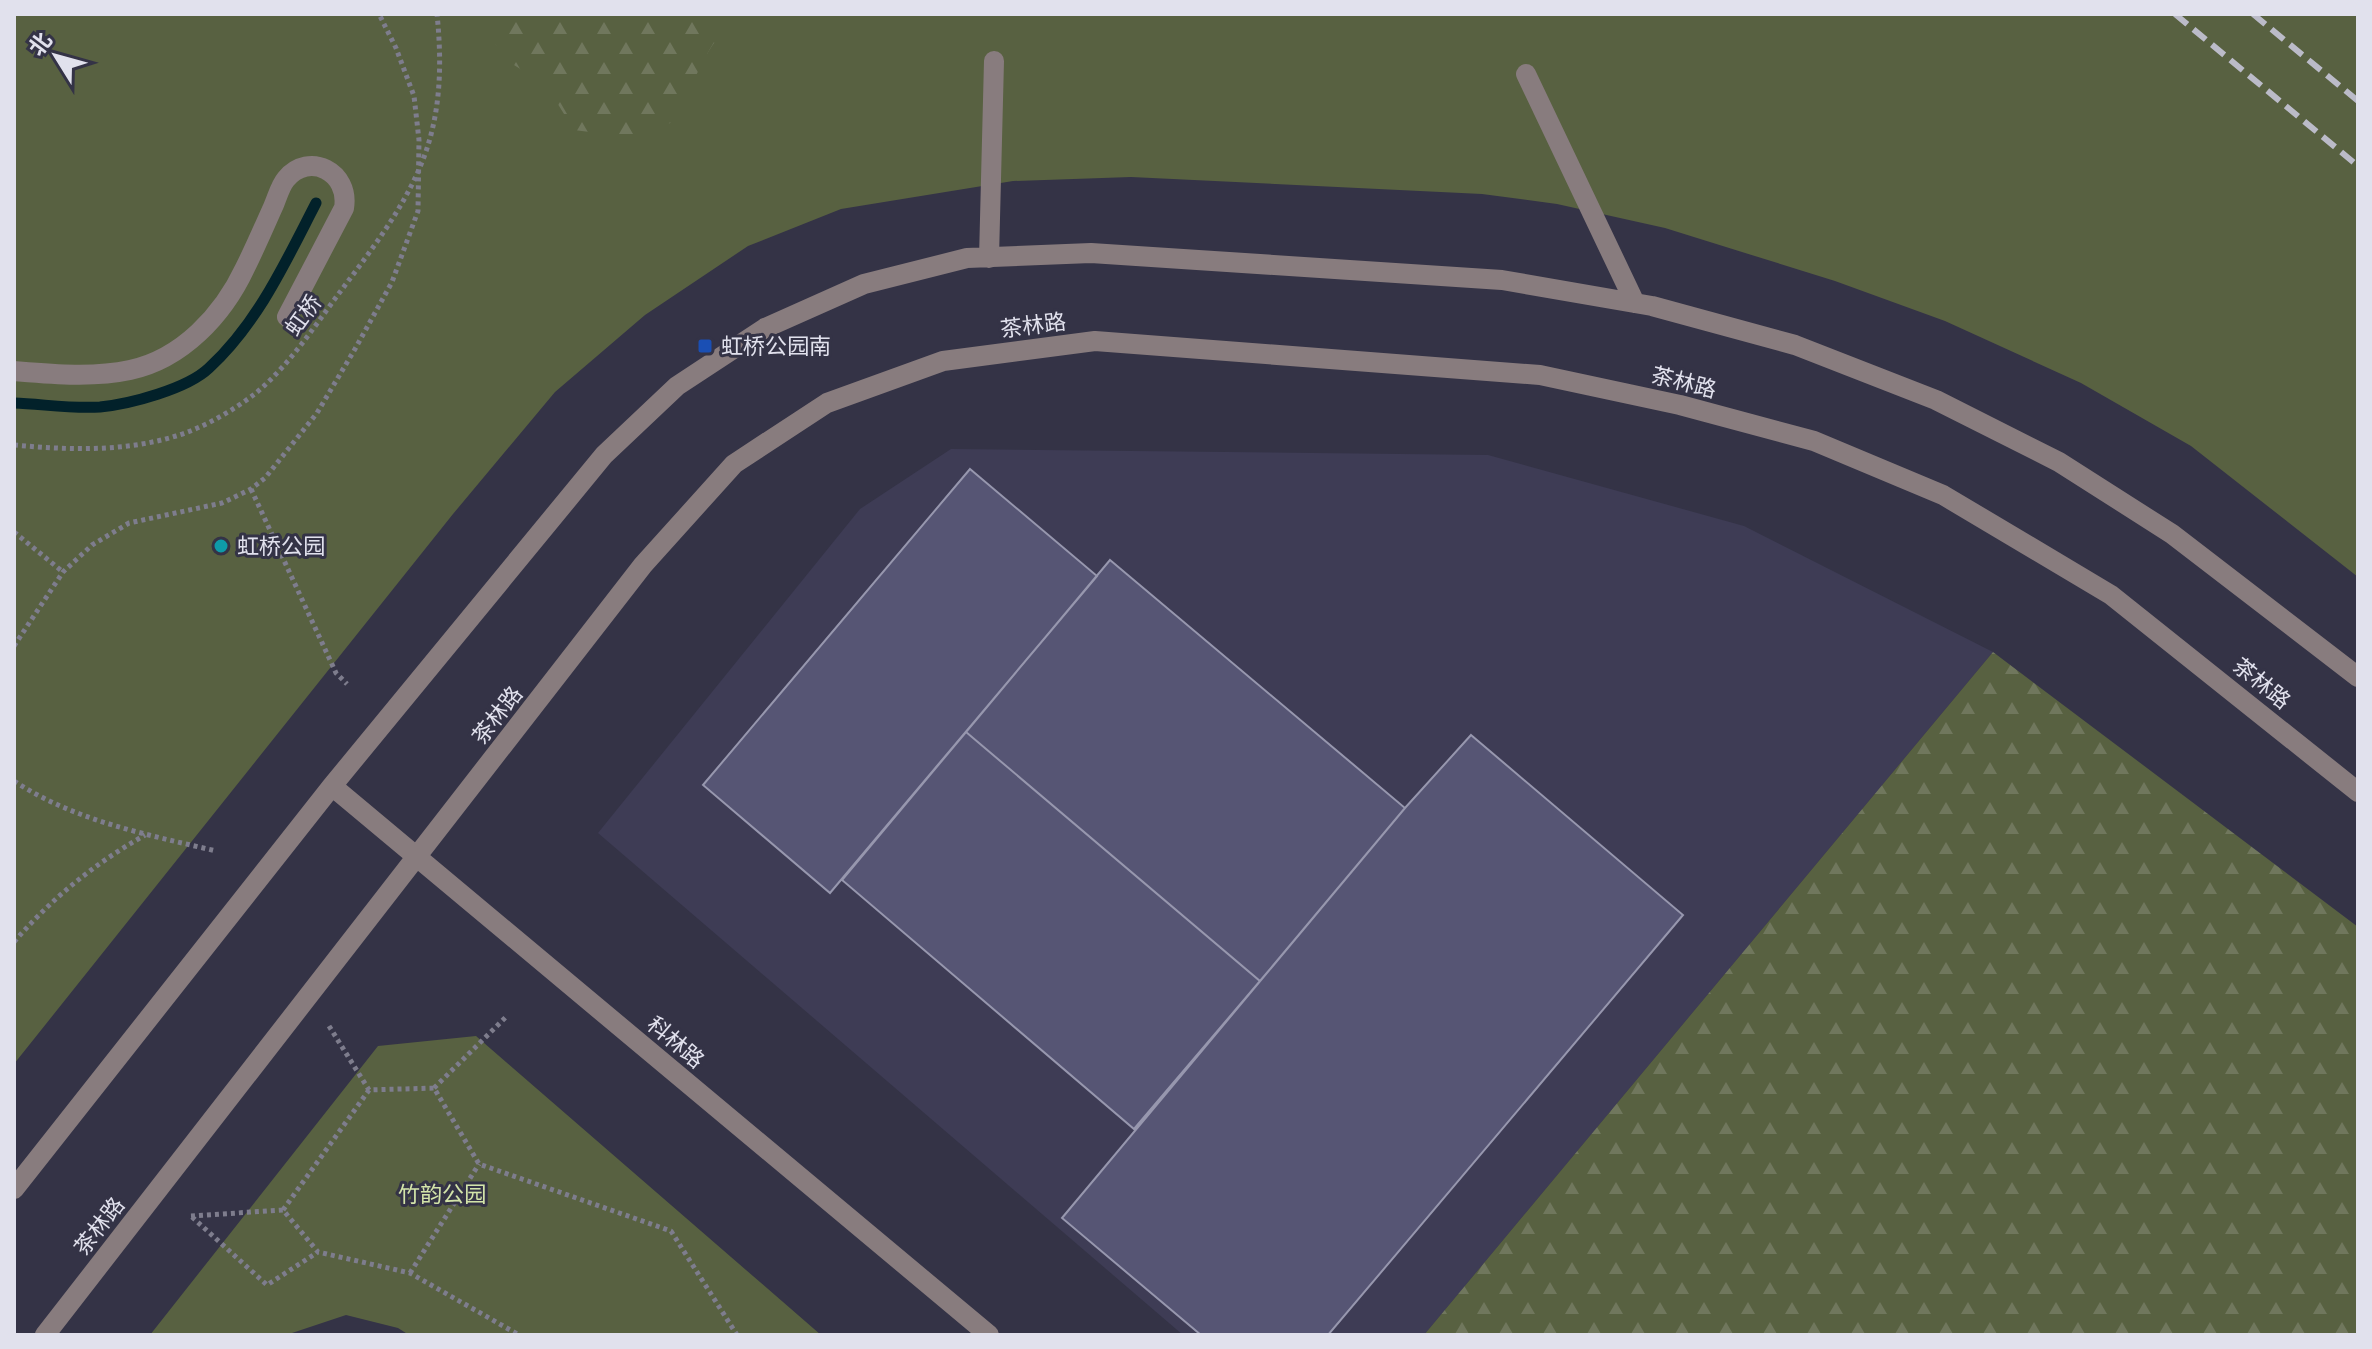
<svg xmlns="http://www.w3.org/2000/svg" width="2372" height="1349" font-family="Inter,'Noto Sans SC',sans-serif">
  <defs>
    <pattern id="forest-firs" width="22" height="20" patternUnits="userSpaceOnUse" patternTransform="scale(2)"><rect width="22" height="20" fill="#586141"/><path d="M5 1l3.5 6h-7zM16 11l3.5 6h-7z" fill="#70775d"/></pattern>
  </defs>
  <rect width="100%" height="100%" fill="#343346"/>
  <path fill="#3e3c55" d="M 951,449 L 1488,455 L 1744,526 L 1993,652 L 1424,1335 L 1183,1335 L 598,833 L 860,509 Z"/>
  <path fill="#586141" d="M 14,14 L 2358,14 L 2358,577 L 2191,446 L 2081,383 L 1945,321 L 1835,281 L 1665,228 L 1557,204 L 1482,194 L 1131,177 L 1013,181 L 841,209 L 748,246 L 645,315 L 555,392 L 453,514 L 14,1064 Z
    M 476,1036 L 821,1335 L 409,1335 L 398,1328 L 346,1315 L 286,1335 L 150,1335 L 378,1046 Z"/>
  <path fill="url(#forest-firs)" d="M 487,14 L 747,14 C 708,33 694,81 679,119 L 637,138 L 574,130 L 546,85 L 514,65 L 496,45 Z
    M 1993,652 L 2358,927 L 2358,1335 L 1424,1335 Z"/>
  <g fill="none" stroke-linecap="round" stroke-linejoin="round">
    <path stroke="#02212a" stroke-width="11" d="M 14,403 C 42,404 72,409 100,407 C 130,404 187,389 209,368 C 258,323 286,261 316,203"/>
  </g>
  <path fill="#565574" stroke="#9797ae" stroke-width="2" d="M 970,469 L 1097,576 L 830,893 L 703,785 Z
    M 1110,560 L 1405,808 L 1260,981 L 966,732 Z
    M 966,732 L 1260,981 L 1134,1129 L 842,880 Z
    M 1471,735 L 1683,915 L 1328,1335 L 1201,1335 L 1062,1218 L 1405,808 Z"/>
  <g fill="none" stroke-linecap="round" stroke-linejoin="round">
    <path stroke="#7e7d8d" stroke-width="5" stroke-dasharray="4 4" stroke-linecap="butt" d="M 251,489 L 336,673 L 347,684
      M 14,532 L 63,572
      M 14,646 L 63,572 L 92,545 L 129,523 L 222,503 L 251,489 L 265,478 L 317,413 L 355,349 L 392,282 L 418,211 L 419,140 L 414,96 L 396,48 L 379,14
      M 14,781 C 75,821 145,834 216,851
      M 14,942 C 52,898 94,864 145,835
      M 329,1026 L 369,1090 L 434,1088 L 479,1164 L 671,1231 L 737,1335
      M 434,1088 L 506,1017
      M 283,1210 L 369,1090
      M 191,1216 L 283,1210 L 318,1252 L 410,1273 L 519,1335
      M 192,1217 L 267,1285 L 318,1252
      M 410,1273 L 479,1164"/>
    <path stroke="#887c7e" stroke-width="20" d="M 1526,74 L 1635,303
      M 989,258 L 994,61
      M 14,371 C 51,374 93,378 130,370 C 182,359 223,315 245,268 C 255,248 264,227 273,207 C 277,198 280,186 286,179 C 309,151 350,172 344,208 L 287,317
      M 332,786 L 989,1335
      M 14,1189 L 332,786 L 604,455 L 677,386 L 765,328 L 864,284 L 967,258 L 1091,253 L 1502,280 L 1652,306 L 1795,345 L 1936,400 L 2059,462 L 2172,534 L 2358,677
      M 45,1335 L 643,565 L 734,464 L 827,403 L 943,361 L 1095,341 L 1540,375 L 1680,405 L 1814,441 L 1943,495 L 2111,595 L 2358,792"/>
    <path stroke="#bbbbc8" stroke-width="6" stroke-dasharray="16 8" stroke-linecap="butt" d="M 2175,14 L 2358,166
      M 2253,14 L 2358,101"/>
    <path stroke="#7e7d8d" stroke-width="5" stroke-dasharray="4 4" stroke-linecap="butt" d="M 14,445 C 68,450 124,452 176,436 C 203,428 234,410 256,393 C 289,365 312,330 337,296 C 369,253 405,208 424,157 C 441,111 442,63 437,14"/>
  </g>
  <rect fill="#1a4fb4" stroke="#343346" stroke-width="3" x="697" y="338" width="16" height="16" rx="4"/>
  <circle fill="#0f9aa8" stroke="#343346" stroke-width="3" cx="221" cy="546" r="8"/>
  <g text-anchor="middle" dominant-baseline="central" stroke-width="6" stroke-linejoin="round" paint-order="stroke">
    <g font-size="22" fill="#e1e1ed" stroke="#343346">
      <text transform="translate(303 315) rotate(-54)">虹桥</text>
      <text transform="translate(1033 325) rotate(-7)">茶林路</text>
      <text transform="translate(1684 382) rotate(14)">茶林路</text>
      <text transform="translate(2262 683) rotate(39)">茶林路</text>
      <text transform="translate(497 715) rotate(-52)">茶林路</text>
      <text transform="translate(676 1042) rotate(40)">科林路</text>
      <text transform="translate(99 1226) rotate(-52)">茶林路</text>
    </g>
    <g font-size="22" fill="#e1e1ed" stroke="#343346" text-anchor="start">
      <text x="721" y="346">虹桥公园南</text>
      <text x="237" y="546">虹桥公园</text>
    </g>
    <g font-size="22" fill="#d3e4a9" stroke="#343346">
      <text x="442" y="1194">竹韵公园</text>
    </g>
  </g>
  <rect width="2372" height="1349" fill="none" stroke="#e1e1ed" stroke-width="32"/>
  <g transform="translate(56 56) rotate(307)" stroke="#343346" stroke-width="6" paint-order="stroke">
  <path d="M0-6L14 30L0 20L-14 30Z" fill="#e1e1ed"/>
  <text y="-12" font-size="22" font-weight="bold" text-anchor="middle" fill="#e1e1ed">北</text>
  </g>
</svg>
